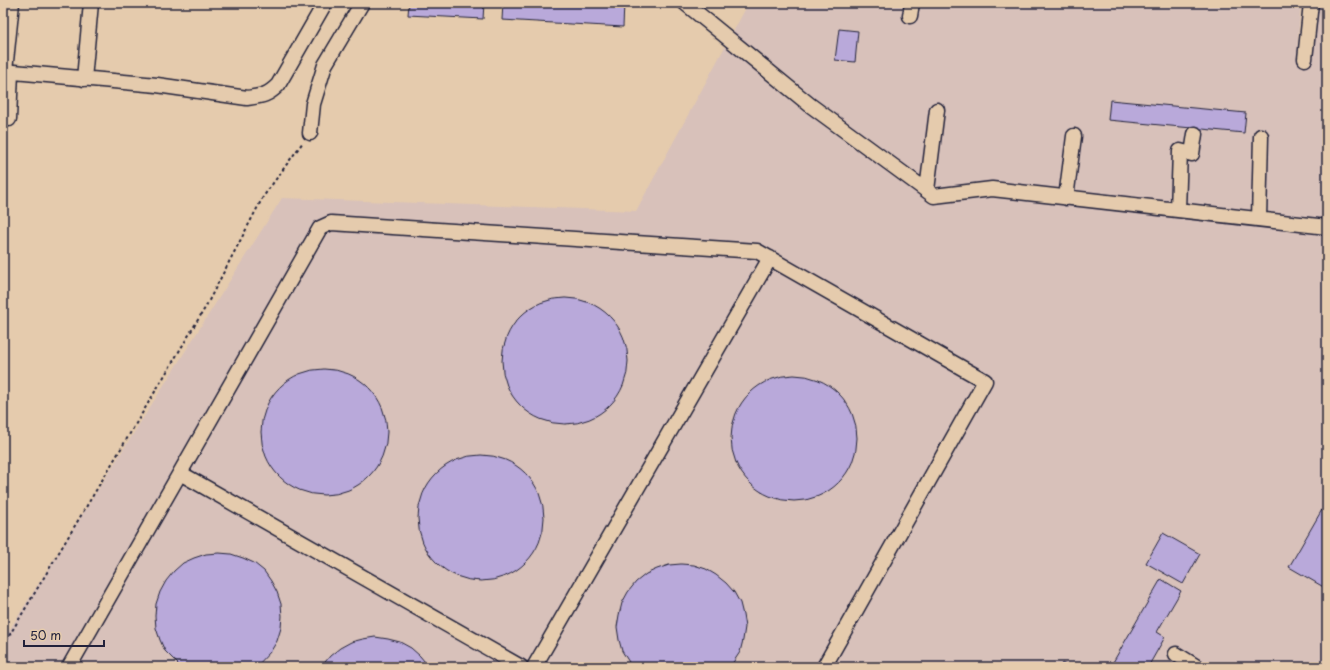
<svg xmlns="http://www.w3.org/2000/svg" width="1330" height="670" font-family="'Playpen Sans',sans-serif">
  <rect width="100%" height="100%" fill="#e5cbad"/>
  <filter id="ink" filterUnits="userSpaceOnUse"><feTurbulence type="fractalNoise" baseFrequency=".025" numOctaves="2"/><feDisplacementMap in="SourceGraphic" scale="8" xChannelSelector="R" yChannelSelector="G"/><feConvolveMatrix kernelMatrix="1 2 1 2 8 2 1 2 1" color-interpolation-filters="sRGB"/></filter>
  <g filter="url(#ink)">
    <path fill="#d8c1ba" d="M 700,3 L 1301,3 L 1297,50 L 1304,3 L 1327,3 L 1327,667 L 3,667 L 3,640 L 282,198 L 636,211 L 746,8 Z"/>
    <path fill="#b9a9da" stroke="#22223b" d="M 409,3 L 484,3 L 483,19 L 408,15 Z
      M 503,3 L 624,3 L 623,27 L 502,20 Z
      M 839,29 L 858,31 L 855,62 L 835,60 Z
      M 1110,100 L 1246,113 L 1244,133 L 1108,120 Z
      M502 361a63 63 0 1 1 126 0a63 63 0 1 1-126 0Z
      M261 432a63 63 0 1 1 126 0a63 63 0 1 1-126 0Z
      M731 438a63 63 0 1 1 126 0a63 63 0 1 1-126 0Z
      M418 518a63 63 0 1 1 126 0a63 63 0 1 1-126 0Z
      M 1327,501 L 1327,589 L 1289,567 Z
      M 1163,533 L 1200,554 L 1183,584 L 1146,563 Z
      M 219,553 L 231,554 L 243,558 L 254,563 L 264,571 L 271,581 L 277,592 L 281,604 L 282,616 L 281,628 L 277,641 L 271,651 L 256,667 L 181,667 L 165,651 L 160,640 L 156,628 L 155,616 L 156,604 L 160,592 L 166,581 L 174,571 L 183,563 L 194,558 L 206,554 Z
      M 681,564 L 694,565 L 706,569 L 716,575 L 726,583 L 734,592 L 740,603 L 743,615 L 745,627 L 743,640 L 740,652 L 730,667 L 632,667 L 622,651 L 619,640 L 617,627 L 619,615 L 622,603 L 628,592 L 636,582 L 646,574 L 657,569 L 669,565 Z
      M 1161,579 L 1181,591 L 1157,632 L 1165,637 L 1148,667 L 1142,667 L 1138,665 L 1137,667 L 1118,667 L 1112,664 Z
      M 375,637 L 388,639 L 400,642 L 411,648 L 420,656 L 429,667 L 321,667 L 330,656 L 340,648 L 351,642 L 363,639 Z
      M 1062,663 L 1070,667 L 1060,667 Z"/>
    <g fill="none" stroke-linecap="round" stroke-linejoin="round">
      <g stroke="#22223b" stroke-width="17">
        <path id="minor" d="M 685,3 L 810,105 L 934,196 L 992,189 L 1327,227
          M 910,16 L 912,3
          M 1305,59 L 1311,3
          M 3,71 L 157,85 L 247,98 C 261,96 267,96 278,85 L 325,3
          M 5,71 L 12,3
          M 84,79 L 91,3
          M 9,119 L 11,72
          M 310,133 L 313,104 L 325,65 L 362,3
          M 927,190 L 937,110
          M 1066,198 L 1074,136
          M 1178,210 L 1180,151 L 1192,154 L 1195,134
          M 1259,219 L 1261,136
          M 180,473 L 521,667
          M 1176,654 L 1197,667
          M 69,667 L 320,228 L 331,223 L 757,251 L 985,381 L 824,667
          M 534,667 L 770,258"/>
      </g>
      <path stroke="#22223b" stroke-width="2" stroke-dasharray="3 3" stroke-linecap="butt" d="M 3,646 L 205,308 L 263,197 L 303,142"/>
      <use href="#minor" stroke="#e5cbad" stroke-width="14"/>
    </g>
  </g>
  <rect width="1330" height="670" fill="none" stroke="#e5cbad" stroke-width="16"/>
  <rect x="8" y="8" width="1314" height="654" fill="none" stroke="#22223b" stroke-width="1.5" filter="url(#ink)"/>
  <path d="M24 640v6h80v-6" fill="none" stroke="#22223b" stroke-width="2"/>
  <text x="30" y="640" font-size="12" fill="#22223b" stroke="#e5cbad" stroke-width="3" paint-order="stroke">50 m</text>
</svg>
